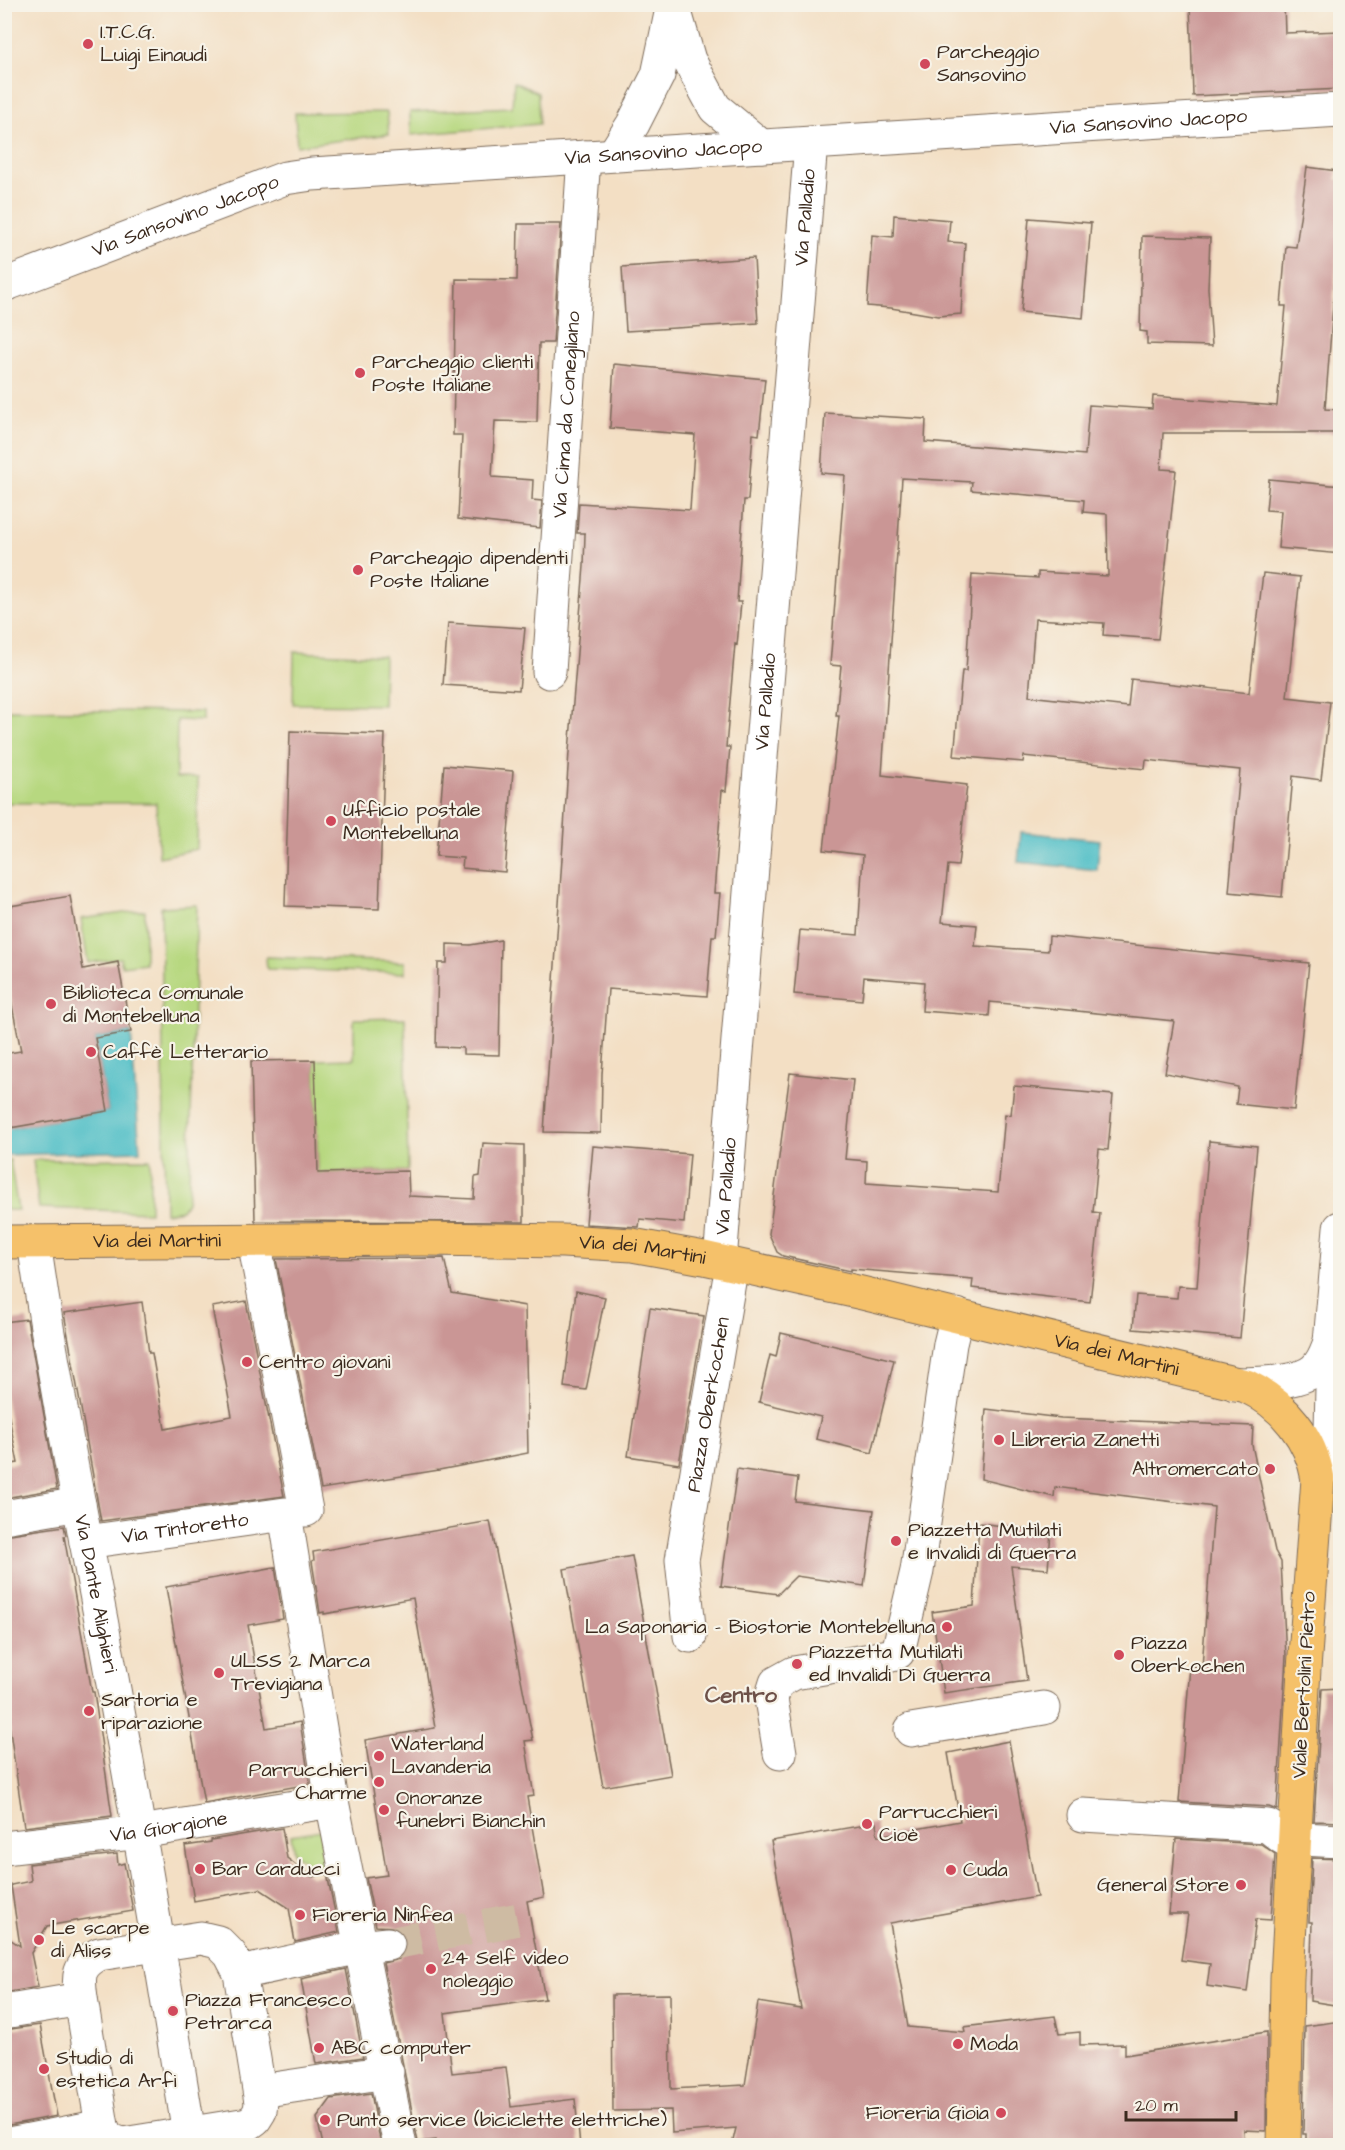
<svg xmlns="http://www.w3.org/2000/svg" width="1345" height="2150" font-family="'Architects Daughter',sans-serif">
  <rect width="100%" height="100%" fill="#f7f3e8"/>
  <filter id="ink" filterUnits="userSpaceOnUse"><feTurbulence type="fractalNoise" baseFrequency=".0167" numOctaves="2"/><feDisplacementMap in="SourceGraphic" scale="12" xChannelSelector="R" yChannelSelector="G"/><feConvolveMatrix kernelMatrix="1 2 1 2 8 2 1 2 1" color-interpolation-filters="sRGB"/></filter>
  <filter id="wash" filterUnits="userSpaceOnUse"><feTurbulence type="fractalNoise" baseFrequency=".008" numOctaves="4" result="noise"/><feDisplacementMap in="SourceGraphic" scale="24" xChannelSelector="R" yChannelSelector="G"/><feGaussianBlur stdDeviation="1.35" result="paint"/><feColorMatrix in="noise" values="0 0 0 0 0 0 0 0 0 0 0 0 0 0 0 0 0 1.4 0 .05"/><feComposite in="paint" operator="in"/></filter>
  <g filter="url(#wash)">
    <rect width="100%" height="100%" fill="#f3dfc4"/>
    <path fill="#b7d880" stroke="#79814f" stroke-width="1.5" d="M 514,82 L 538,93 L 539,124 L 411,135 L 410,112 L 512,107 Z
      M 387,112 L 389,134 L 297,146 L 295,113 Z
      M 294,652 L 384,656 L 383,705 L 293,704 Z
      M 5,710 L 203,712 L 203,721 L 177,720 L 176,778 L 198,778 L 197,849 L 159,857 L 156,803 L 5,803 Z
      M 197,905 L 189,1186 L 187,1202 L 182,1210 L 165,1213 L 161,907 Z
      M 145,910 L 145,963 L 122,966 L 120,958 L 88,963 L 81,919 Z
      M 266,957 L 405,962 L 405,973 L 267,969 Z
      M 405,1018 L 408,1171 L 318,1173 L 315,1060 L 354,1059 L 354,1019 Z
      M 150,1159 L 150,1212 L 39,1208 L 33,1160 Z
      M 5,1160 L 10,1160 L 18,1210 L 5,1210 Z
      M 321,1830 L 329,1865 L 314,1868 L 294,1853 L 291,1835 Z"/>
    <path fill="#51bfc7" stroke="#467472" stroke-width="1.5" d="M 1021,832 L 1100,840 L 1097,870 L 1018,862 Z
      M 131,1032 L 140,1151 L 5,1155 L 4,1129 L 108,1111 L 95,1038 Z"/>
    <g id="blocks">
      <path fill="#ca9695" d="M 1190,4 L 1284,4 L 1285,33 L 1341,31 L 1341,89 L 1193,96 Z
        M 1307,167 L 1337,171 L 1336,179 L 1341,180 L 1341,242 L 1338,242 L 1325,409 L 1341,410 L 1341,433 L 1163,433 L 1161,469 L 1176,470 L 1158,639 L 1103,635 L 1104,623 L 1035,619 L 1029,696 L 1128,707 L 1131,679 L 1249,693 L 1263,573 L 1300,577 L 1287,697 L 1330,702 L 1321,780 L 1293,776 L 1282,897 L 1229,892 L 1240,770 L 1146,760 L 1145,769 L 1024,756 L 1023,762 L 954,756 L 962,671 L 966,671 L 972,574 L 1038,578 L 1038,572 L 1108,576 L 1107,514 L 1083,512 L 1084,500 L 971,490 L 972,482 L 902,478 L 882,775 L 967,785 L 958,866 L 948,865 L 942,922 L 977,925 L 975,946 L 1048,951 L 1049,936 L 1309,963 L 1294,1110 L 1236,1104 L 1238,1087 L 1165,1073 L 1174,1021 L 990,1002 L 989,1016 L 922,1011 L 924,982 L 864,977 L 862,1000 L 794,994 L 800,930 L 858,935 L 863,855 L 824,850 L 839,716 L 836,716 L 841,666 L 830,665 L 845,475 L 821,473 L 825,413 L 926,419 L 925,442 L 1085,455 L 1089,405 L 1152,409 L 1153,396 L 1277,406 L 1286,306 L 1281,306 L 1286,246 L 1296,247 Z
        M 894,215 L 950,220 L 948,242 L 965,243 L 961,314 L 938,316 L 891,308 L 867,306 L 872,235 L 893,237 Z
        M 1029,218 L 1091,223 L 1083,318 L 1021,312 Z
        M 518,224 L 561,224 L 553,343 L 539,343 L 537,422 L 495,421 L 492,477 L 533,480 L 532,500 L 542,501 L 540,528 L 458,519 L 462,435 L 453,435 L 456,279 L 517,280 Z
        M 1142,236 L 1210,238 L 1208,288 L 1212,346 L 1147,344 L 1147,332 L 1140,331 Z
        M 754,258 L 758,323 L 626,331 L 622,267 Z
        M 614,364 L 765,379 L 759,435 L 753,434 L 748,500 L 744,500 L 737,602 L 741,602 L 737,645 L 735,644 L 726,747 L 730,747 L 726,791 L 722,790 L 714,893 L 720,893 L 716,936 L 712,936 L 707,996 L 608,989 L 602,1074 L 601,1133 L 544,1132 L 569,752 L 584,566 L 585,533 L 577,533 L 579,503 L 690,510 L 695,435 L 610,428 Z
        M 1269,479 L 1341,486 L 1341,554 L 1278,548 L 1281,511 L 1266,510 Z
        M 448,623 L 525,628 L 519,690 L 443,685 Z
        M 290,731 L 385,734 L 379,909 L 285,906 Z
        M 444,765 L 513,771 L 505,872 L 462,868 L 463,858 L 436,856 Z
        M 70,896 L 83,969 L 118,962 L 131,1032 L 95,1038 L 108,1111 L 4,1129 L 4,1054 L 21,1051 L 4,965 L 4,907 Z
        M 501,940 L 499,1055 L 463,1054 L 463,1048 L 436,1047 L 438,963 L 447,963 L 447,944 L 470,945 Z
        M 315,1060 L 318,1173 L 408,1171 L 409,1196 L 474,1199 L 475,1177 L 480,1176 L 483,1143 L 524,1145 L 524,1222 L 255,1221 L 251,1061 Z
        M 790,1073 L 853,1080 L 845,1159 L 867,1161 L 866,1183 L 998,1192 L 1005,1114 L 1011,1115 L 1014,1086 L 1113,1095 L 1108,1150 L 1099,1149 L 1093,1212 L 1100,1213 L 1090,1302 L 972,1288 L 973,1279 L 851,1269 L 851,1271 L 846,1270 L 783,1256 L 777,1252 L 769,1234 Z
        M 1209,1141 L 1257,1146 L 1240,1338 L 1133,1329 L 1136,1295 L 1177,1298 L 1178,1286 L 1197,1287 Z
        M 593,1146 L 690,1154 L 684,1223 L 640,1219 L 639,1227 L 586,1224 Z
        M 444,1258 L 452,1293 L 525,1306 L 528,1453 L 439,1470 L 321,1489 L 276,1259 Z
        M 576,1291 L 605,1297 L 586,1390 L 564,1387 Z
        M 246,1301 L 284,1496 L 101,1521 L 64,1313 L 142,1302 L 149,1353 L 152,1353 L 165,1429 L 232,1416 L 212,1307 Z
        M 650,1308 L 704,1316 L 679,1464 L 628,1456 Z
        M 27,1319 L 57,1489 L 4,1498 L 4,1465 L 18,1463 L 4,1392 L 4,1322 Z
        M 781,1333 L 894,1360 L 872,1453 L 816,1439 L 821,1417 L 759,1402 L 770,1355 L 776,1357 Z
        M 986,1409 L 1061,1418 L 1253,1426 L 1252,1445 L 1275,1551 L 1281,1562 L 1286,1656 L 1277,1810 L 1269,1807 L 1179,1802 L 1190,1666 L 1202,1667 L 1214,1507 L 1055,1487 L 1054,1497 L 981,1479 Z
        M 737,1469 L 798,1478 L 795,1501 L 874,1510 L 864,1586 L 796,1576 L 778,1594 L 721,1586 Z
        M 490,1521 L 533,1740 L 525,1741 L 534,1796 L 527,1797 L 544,1897 L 527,1901 L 545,1999 L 445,2013 L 452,2073 L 506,2067 L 511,2107 L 575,2099 L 580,2145 L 436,2145 L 436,2140 L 418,2142 L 383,1963 L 399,1959 L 405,1951 L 406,1941 L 403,1933 L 396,1927 L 376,1926 L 366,1878 L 387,1875 L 365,1740 L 435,1728 L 413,1598 L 324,1614 L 324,1612 L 320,1613 L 312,1561 L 314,1560 L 313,1552 Z
        M 979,1523 L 1051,1532 L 1048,1569 L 1011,1566 L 1027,1681 L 944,1693 L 932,1612 L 974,1606 Z
        M 64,1526 L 66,1535 L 64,1536 L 92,1692 L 94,1692 L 112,1816 L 24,1827 L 4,1690 L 4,1535 Z
        M 632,1556 L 671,1775 L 603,1787 L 564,1569 Z
        M 275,1567 L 283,1619 L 248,1625 L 266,1728 L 300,1722 L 310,1784 L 204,1803 L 166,1587 Z
        M 1341,1688 L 1341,1822 L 1314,1821 L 1322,1689 Z
        M 1009,1741 L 1037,1897 L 890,1923 L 908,2027 L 965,2032 L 964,2027 L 1055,2016 L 1059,2034 L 1080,2032 L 1080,2045 L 1125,2044 L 1125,2055 L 1267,2032 L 1266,2131 L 1244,2130 L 1245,2145 L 732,2145 L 736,2128 L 672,2133 L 671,2110 L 613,2111 L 612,1995 L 670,1994 L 671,2089 L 745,2085 L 758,2002 L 801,2009 L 771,1841 L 876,1823 L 878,1836 L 960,1821 L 948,1753 Z
        M 282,1828 L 287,1858 L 312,1877 L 327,1874 L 339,1932 L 295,1942 L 289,1908 L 260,1889 L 194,1901 L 185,1846 L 211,1842 L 211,1840 Z
        M 1176,1839 L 1261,1844 L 1275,1854 L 1271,1920 L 1256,1919 L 1247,1992 L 1207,1986 L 1210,1964 L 1181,1960 L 1188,1914 L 1169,1914 Z
        M 117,1854 L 118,1865 L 124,1863 L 133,1911 L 47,1926 L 31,1953 L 38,1987 L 4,1993 L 4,1935 L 20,1946 L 11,1885 L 31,1881 L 29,1864 Z
        M 1312,1858 L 1341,1859 L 1341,2006 L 1310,2001 L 1312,1922 L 1309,1922 Z
        M 346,1969 L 363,2057 L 316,2064 L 301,1979 Z
        M 1341,2021 L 1341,2145 L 1306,2145 L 1306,2134 L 1303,2134 L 1305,2026 Z
        M 40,2025 L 57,2116 L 9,2125 L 4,2098 L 4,2030 Z
        M 371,2093 L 381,2145 L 323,2145 L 317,2118 L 331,2099 Z"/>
    </g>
  </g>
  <g filter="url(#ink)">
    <use href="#blocks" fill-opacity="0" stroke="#7b6958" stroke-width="1.5"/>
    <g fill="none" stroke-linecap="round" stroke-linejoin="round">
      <path stroke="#cebba3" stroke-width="33" stroke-dasharray="33 16" stroke-linecap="butt" d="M 388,1944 L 530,1917"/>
      <g stroke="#7b6958" stroke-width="35">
        <g id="minor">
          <path d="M 673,5 L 689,60 L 715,108 L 761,146"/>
          <path d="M 614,154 L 633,124 L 658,75 L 672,9"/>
          <path id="s1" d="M 4,285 L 285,178 L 312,174 L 1340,110"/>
          <path id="s2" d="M 549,672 L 584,157"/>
          <path id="s3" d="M 34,1242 C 54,1385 84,1527 110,1668 C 140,1827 165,1986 191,2146"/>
          <path d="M 257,1257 L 306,1510"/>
          <path id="s4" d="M 720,1261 L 811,143"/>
          <path d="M 1235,1384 C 1256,1384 1298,1383 1314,1370 C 1323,1363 1326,1352 1330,1342"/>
          <path d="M 1318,1479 L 1328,1453 L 1331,1429 L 1332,1388 L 1330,1342 L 1340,1228"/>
          <path d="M 4,1517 L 79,1504"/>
          <path id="s5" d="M 86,1542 L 285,1514 L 332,1801 L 400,2146"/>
          <path id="s6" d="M 690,1636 L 682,1560 L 729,1282"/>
          <path d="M 911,1730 L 1044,1708"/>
          <path d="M 780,1753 L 771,1699 L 776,1683 L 794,1673 L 865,1661 L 892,1655 L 898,1652 L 917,1571 L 950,1344 L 957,1315"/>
          <path d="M 1083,1815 L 1268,1826 L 1283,1838 L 1340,1841"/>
          <path id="s7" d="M 4,1848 L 140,1832 L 332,1801"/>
          <path d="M 201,1938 L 218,1942 L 230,1954 L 240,1973 L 261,2102 L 260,2111 L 255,2119 L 248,2124 L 123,2144 C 111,2141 106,2138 102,2126 L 81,1999 C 78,1976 77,1966 99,1954 Z"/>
          <path d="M 240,1973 L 360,1947 L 388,1944"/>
          <path d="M 4,2012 L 81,1999"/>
          <path d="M 260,2091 L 387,2072"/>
          <path d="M 4,2145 L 102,2126"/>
        </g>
      </g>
      <g stroke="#7b6958" stroke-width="35">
        <g id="major">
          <path id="s8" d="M 4,1242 L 423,1239 L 563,1241 L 632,1245 L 704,1258 L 862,1293 L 1246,1386 C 1284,1404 1311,1438 1318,1479 L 1304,1669 L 1287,1978 L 1284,2146"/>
        </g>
      </g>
      <use href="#minor" stroke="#fff" stroke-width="33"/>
      <use href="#major" stroke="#f5c16b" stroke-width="33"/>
    </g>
  </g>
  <g fill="#d1495b" stroke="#f7f3e8" stroke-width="2">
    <circle cx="88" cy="44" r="6"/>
    <circle cx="925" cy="64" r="6"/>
    <circle cx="360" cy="373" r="6"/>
    <circle cx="358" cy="570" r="6"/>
    <circle cx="331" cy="821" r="6"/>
    <circle cx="51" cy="1004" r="6"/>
    <circle cx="91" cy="1052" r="6"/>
    <circle cx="247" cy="1362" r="6"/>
    <circle cx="999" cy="1440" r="6"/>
    <circle cx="1270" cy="1469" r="6"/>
    <circle cx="896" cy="1541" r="6"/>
    <circle cx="947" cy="1627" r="6"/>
    <circle cx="1119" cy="1655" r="6"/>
    <circle cx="797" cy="1664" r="6"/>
    <circle cx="219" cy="1673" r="6"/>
    <circle cx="89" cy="1711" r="6"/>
    <circle cx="379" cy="1756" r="6"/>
    <circle cx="379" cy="1782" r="6"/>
    <circle cx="384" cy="1810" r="6"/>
    <circle cx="867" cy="1824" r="6"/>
    <circle cx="200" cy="1869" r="6"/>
    <circle cx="951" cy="1870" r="6"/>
    <circle cx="1241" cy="1885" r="6"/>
    <circle cx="300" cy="1915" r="6"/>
    <circle cx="39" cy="1940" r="6"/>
    <circle cx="431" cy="1969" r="6"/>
    <circle cx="173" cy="2011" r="6"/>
    <circle cx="958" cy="2044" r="6"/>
    <circle cx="319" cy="2048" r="6"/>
    <circle cx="44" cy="2069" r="6"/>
    <circle cx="1001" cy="2113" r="6"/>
    <circle cx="325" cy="2120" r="6"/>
  </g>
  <g text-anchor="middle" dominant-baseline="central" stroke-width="4.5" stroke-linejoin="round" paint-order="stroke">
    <g font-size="20" fill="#3b2a1e" stroke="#f7f3e8" text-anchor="start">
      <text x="100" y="32">I.T.C.G.<tspan x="100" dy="23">Luigi Einaudi</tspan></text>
      <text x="937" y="52">Parcheggio<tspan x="937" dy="23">Sansovino</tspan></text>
      <text x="372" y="362">Parcheggio clienti<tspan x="372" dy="23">Poste Italiane</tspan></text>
      <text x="370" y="558">Parcheggio dipendenti<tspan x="370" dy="23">Poste Italiane</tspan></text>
      <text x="343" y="810">Ufficio postale<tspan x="343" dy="23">Montebelluna</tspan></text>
      <text x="63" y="993">Biblioteca Comunale<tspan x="63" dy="23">di Montebelluna</tspan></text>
      <text x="103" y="1052">Caffè Letterario</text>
      <text x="259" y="1362">Centro giovani</text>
      <text x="1011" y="1440">Libreria Zanetti</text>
      <text x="1258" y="1469" text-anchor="end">Altromercato</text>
      <text x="908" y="1530">Piazzetta Mutilati<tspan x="908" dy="23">e Invalidi di Guerra</tspan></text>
      <text x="935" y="1627" text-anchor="end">La Saponaria - Biostorie Montebelluna</text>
      <text x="1131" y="1643">Piazza<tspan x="1131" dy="23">Oberkochen</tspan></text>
      <text x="809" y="1652">Piazzetta Mutilati<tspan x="809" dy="23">ed Invalidi Di Guerra</tspan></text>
      <text x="231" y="1661">ULSS 2 Marca<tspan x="231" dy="23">Trevigiana</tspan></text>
      <text x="101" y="1700">Sartoria e<tspan x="101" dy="23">riparazione</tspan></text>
      <text x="391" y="1744">Waterland<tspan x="391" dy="23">Lavanderia</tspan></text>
      <text x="367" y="1770" text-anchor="end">Parrucchieri<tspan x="367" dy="23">Charme</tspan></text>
      <text x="396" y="1798">Onoranze<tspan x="396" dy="23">funebri Bianchin</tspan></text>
      <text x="879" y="1812">Parrucchieri<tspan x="879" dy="23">Cioè</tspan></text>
      <text x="212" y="1869">Bar Carducci</text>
      <text x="963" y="1870">Cuda</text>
      <text x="1229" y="1885" text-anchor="end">General Store</text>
      <text x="312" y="1915">Fioreria Ninfea</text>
      <text x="51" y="1928">Le scarpe<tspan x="51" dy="23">di Aliss</tspan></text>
      <text x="443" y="1958">24 Self video<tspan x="443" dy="23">noleggio</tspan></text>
      <text x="185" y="2000">Piazza Francesco<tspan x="185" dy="23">Petrarca</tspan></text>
      <text x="970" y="2044">Moda</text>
      <text x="331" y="2048">ABC computer</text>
      <text x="56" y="2058">Studio di<tspan x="56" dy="23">estetica Arfi</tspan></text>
      <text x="989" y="2113" text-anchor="end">Fioreria Gioia</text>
      <text x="337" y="2120">Punto service (biciclette elettriche)</text>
    </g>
    <g font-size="20" fill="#3b2a1e" stroke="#f7f3e8">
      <text stroke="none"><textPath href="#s1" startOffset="1166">Via Sansovino Jacopo</textPath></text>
      <text stroke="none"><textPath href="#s1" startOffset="680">Via Sansovino Jacopo</textPath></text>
      <text stroke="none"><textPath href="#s1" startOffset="194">Via Sansovino Jacopo</textPath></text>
      <text stroke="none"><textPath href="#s4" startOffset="1047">Via Palladio</textPath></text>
      <text stroke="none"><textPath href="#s2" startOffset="258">Via Cima da Conegliano</textPath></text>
      <text stroke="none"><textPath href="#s4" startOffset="561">Via Palladio</textPath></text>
      <text stroke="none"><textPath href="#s4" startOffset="75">Via Palladio</textPath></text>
      <text stroke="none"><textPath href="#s8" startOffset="153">Via dei Martini</textPath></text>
      <text stroke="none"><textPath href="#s8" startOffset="639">Via dei Martini</textPath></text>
      <text stroke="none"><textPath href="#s8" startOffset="1125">Via dei Martini</textPath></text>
      <text stroke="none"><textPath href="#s6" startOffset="234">Piazza Oberkochen</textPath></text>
      <text stroke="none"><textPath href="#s5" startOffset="100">Via Tintoretto</textPath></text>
      <text stroke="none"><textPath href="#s3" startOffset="357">Via Dante Alighieri</textPath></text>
      <text transform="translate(1304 1685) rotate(-87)">Viale Bertolini Pietro</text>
      <text stroke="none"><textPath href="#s7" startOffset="166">Via Giorgione</textPath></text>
    </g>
    <g font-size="22" font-weight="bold" fill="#6d5048" stroke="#f7f3e8">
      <text x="741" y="1695">Centro</text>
    </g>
  </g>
  <rect width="1345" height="2150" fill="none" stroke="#f7f3e8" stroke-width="24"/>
  <path d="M1126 2111v9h110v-9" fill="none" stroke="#3b2a1e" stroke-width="3"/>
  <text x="1135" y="2111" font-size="18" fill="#3b2a1e" stroke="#f7f3e8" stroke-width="4.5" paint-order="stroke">20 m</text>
</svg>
